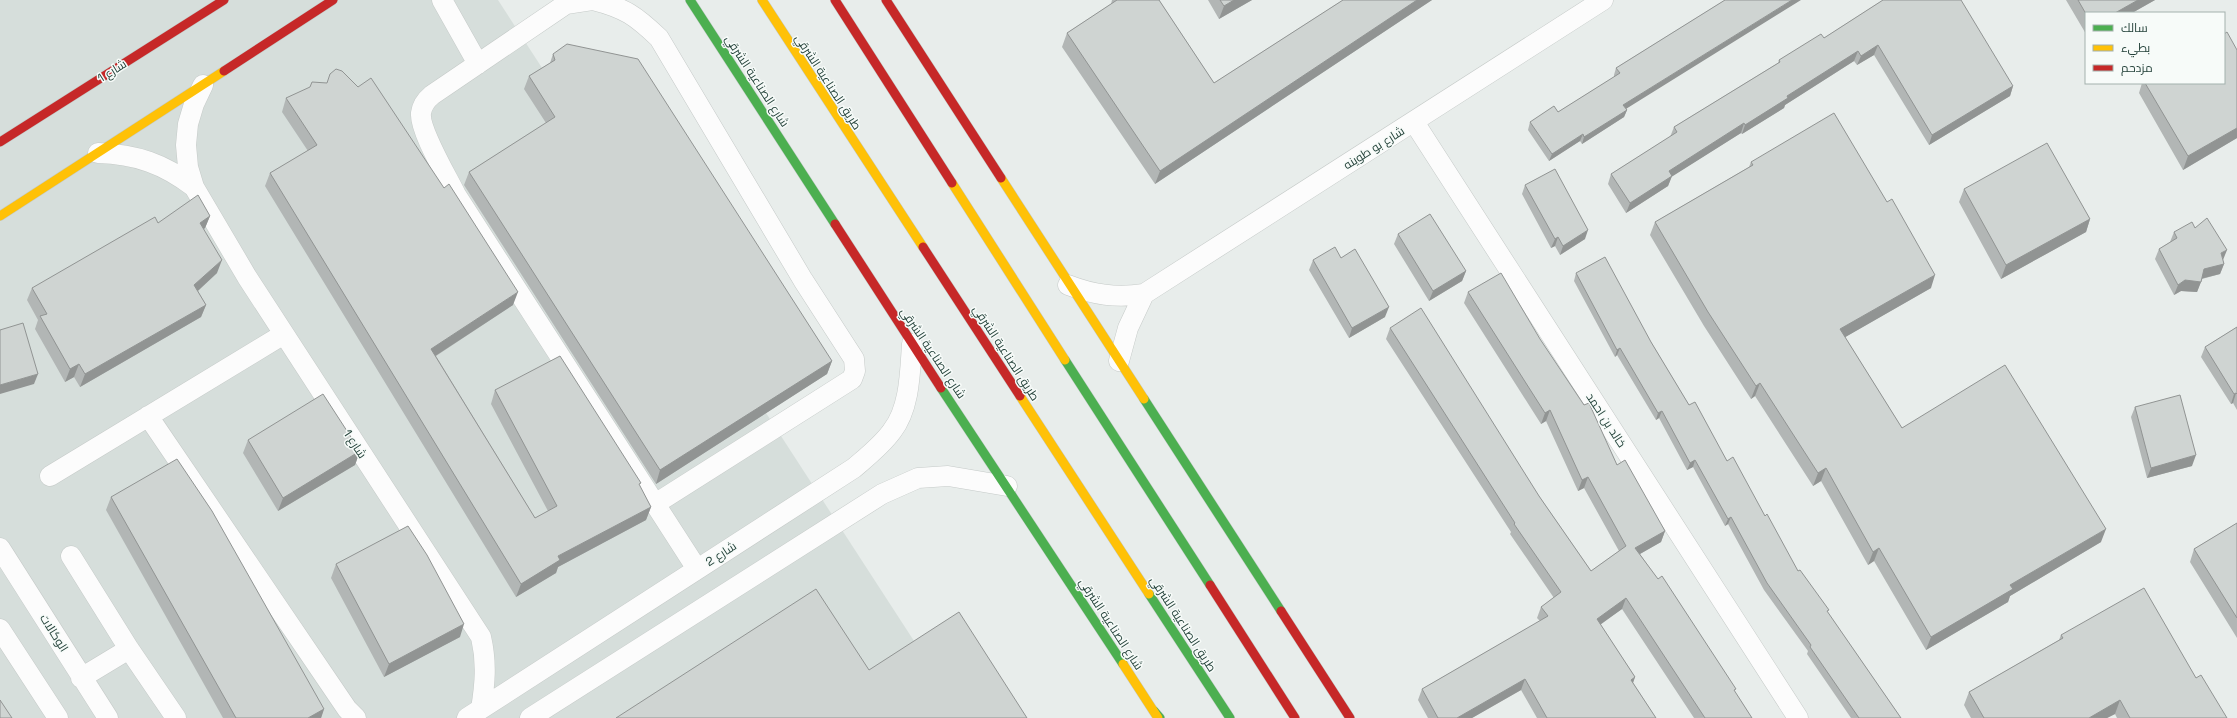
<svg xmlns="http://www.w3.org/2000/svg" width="2237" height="718" font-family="'Space Grotesk',Cairo,sans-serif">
  <rect width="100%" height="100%" fill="#e8edeb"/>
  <path fill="#d6dedb" d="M 0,0 L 498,0 L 964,718 L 0,718 Z"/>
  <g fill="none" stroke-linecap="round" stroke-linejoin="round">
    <g stroke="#c5cac8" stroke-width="21">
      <path id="street" d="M 442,0 L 478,64
        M 592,0 L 566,4 L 432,95 C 426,100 422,105 421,113 C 419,130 448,178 456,195 L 697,569
        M 593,0 C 625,8 636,16 659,38 L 803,280 L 854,359 L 855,371 L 852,379 L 655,504
        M 203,85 L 194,104 L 188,124 L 186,145 L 188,167 L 194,187 L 247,277 L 481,637 C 487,663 485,684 481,709
        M 1414,122 L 1798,718
        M 98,153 C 136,154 164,164 194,187
        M 1068,285 C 1094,295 1116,298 1144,294 L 1603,0
        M 1119,361 L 1128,328 L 1144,294
        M 148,416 L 347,709 L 356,718
        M 50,476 L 284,334
        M 0,548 L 108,718
        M 71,556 L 129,649 L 176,718
        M 0,629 L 58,718
        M 81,678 L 129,649
        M 467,718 L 854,468 C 868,456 882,445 892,431 C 910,408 910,372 912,344
        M 530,718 L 882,494 L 918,478 L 948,476 L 1007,486"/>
    </g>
    <g stroke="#c3cbc8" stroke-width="10">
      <path id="fast" d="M 690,0 L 835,224
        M 1065,360 L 1210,585
        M 941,388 L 1123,664
        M 1144,399 L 1281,611
        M 1149,594 L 1230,718
        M 1154,711 L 1160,718"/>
    </g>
    <g stroke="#c3cbc8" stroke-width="10">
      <path id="slow" d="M 762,0 L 923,247
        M 1001,178 L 1144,399
        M 952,183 L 1065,360
        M 0,216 L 224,71
        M 1020,396 L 1149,594
        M 1123,664 L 1158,718"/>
    </g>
    <g stroke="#c3cbc8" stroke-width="10">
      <path id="jam" d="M 835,0 L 952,183
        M 886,0 L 1001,178
        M 224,71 L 333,0
        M 0,142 L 224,0
        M 835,224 L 941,388
        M 923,247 L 1020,396
        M 1210,585 L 1295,718
        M 1281,611 L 1350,718"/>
    </g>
    <use href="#street" stroke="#fcfcfc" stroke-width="20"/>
    <use href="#fast" stroke="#4caf50" stroke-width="9"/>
    <use href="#slow" stroke="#ffc107" stroke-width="9"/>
    <use href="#jam" stroke="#c62828" stroke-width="9"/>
  </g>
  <path fill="#b2b6b5" d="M 1112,0 L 1159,0 L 1214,83 L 1343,0 L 1432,0 L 1155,184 L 1062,47 L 1067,33 L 1111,4 Z
    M 1208,0 L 1252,0 L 1219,19 Z
    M 1725,0 L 1626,109 L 1627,110 L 1624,117 L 1582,144 L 1580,141 L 1549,161 L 1528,130 L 1530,122 L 1558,112 L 1614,77 L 1614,75 L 1616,68 Z
    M 1883,0 L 2013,86 L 2010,96 L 1929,145 L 1874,55 L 1857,65 L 1854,61 L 1785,105 L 1784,108 L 1742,134 L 1741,133 L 1672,176 L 1668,186 L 1626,213 L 1608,184 L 1611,174 L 1670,137 L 1674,127 L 1778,63 L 1779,60 L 1824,38 Z
    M 2066,0 L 2155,0 L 2132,13 L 2086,13 L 2086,34 Z
    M 2237,50 L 2237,138 L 2183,170 L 2139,93 L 2142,83 L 2224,83 Z
    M 553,54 L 832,361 L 827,374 L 656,484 L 464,185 L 469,172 L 546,123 L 524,89 L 529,76 L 550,63 Z
    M 286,98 L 513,305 L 436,356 L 535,518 L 548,511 L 491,404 L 495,390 L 640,487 L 651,507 L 646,520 L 558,567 L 556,573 L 516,597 L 265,186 L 270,173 L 308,151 L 282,112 Z
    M 1751,162 L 1931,288 L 1845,337 L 1902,428 L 2101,542 L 2010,596 L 2008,602 L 1926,650 L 1874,561 L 1868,565 L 1821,481 L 1813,486 L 1755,396 L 1751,399 L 1704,326 L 1650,235 L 1655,222 L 1749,167 Z
    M 1525,185 L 1585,239 L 1560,255 L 1555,246 L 1551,248 L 1522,194 Z
    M 1964,189 L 2090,219 L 2086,232 L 2001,279 L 1959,202 Z
    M 210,216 L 205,228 L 204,229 L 217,273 L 198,291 L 206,305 L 201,317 L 80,387 L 74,377 L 65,382 L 35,329 L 38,320 L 27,300 L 32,288 L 158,223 Z
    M 2195,228 L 2223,261 L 2224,264 L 2220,274 L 2202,279 L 2197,292 L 2181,291 L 2174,295 L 2155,259 L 2159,249 L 2170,242 L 2174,232 Z
    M 1398,234 L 1466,271 L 1462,281 L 1429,301 L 1394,244 Z
    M 1341,258 L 1385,317 L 1349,338 L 1309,270 L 1313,260 Z
    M 1576,273 L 1651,342 L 1689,405 L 1765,516 L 1798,571 L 1828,613 L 1901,718 L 1851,718 L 1807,654 L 1808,651 L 1764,590 L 1728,524 L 1725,526 L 1693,467 L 1687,470 L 1659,418 L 1656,420 L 1617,355 L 1615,357 L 1574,281 Z
    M 1468,292 L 1617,465 L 1665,531 L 1661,542 L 1640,554 L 1735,692 L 1752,718 L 1694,718 L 1622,609 L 1600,624 L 1635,677 L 1633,683 L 1656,718 L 1537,718 L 1521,690 L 1472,718 L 1428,718 L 1418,700 L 1422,689 L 1540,621 L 1537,618 L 1541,607 L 1554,598 L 1510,534 L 1511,532 L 1386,339 L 1390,328 L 1539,496 L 1591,571 L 1619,551 L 1584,488 L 1578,491 L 1546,421 L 1541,424 L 1464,303 Z
    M 2237,327 L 2237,410 L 2233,403 L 2231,404 L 2201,357 L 2205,347 Z
    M 2135,407 L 2192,466 L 2147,478 L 2131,417 Z
    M 248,440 L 360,451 L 355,465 L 278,511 L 243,453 Z
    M 111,497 L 324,709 L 321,718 L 223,718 L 106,510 Z
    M 2237,523 L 2237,638 L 2190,562 L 2194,549 Z
    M 336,564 L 460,637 L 384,677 L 331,578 Z
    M 2061,635 L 2196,678 L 2227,718 L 2117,718 L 2115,714 L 2107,718 L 1971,718 L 1964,705 L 1969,692 L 2059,640 Z"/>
  <path fill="#919493" d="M 1234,0 L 1252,0 L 1219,19 L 1224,6 Z
    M 1417,0 L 1432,0 L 1155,184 L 1160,171 Z
    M 1792,0 L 1801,0 L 1621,112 L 1623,105 Z
    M 2138,0 L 2155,0 L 2132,13 L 2115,13 Z
    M 1878,45 L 1874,55 L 1857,65 L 1861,56 Z
    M 1858,51 L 1854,61 L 1785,105 L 1784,108 L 1742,134 L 1745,125 L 1787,96 Z
    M 2013,86 L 2010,96 L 1929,145 L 1932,135 Z
    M 1627,110 L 1624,117 L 1582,144 L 1584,137 Z
    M 1744,123 L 1741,133 L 1665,181 L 1669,171 Z
    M 2237,128 L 2237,138 L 2183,170 L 2188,156 Z
    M 1583,134 L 1580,141 L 1549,161 L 1552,154 Z
    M 1672,176 L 1668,186 L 1626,213 L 1630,203 Z
    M 210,216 L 205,228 L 195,235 L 200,223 Z
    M 2090,219 L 2086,232 L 2001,279 L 2006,265 Z
    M 1588,230 L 1585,239 L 1560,255 L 1563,246 Z
    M 1558,237 L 1555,246 L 1551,248 L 1555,239 Z
    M 2227,250 L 2223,260 L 2221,253 Z
    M 222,260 L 217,273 L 190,298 L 194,285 Z
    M 2224,264 L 2220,274 L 2200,279 L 2204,269 Z
    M 1466,271 L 1462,281 L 1429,301 L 1433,291 Z
    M 1935,275 L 1931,288 L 1835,343 L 1840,329 Z
    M 2185,280 L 2201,282 L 2197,292 L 2181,291 L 2174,295 L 2178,285 Z
    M 518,292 L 513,305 L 426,362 L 431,349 Z
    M 206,305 L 201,317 L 80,387 L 85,374 Z
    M 1389,307 L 1385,317 L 1349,338 L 1352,328 Z
    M 1620,348 L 1617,355 L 1615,357 L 1617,350 Z
    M 832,361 L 827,374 L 656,484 L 660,470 Z
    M 79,364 L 74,377 L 65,382 L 70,369 Z
    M 38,374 L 34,384 L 0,394 L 0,385 Z
    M 1760,383 L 1755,396 L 1751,399 L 1756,386 Z
    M 2236,393 L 2233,403 L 2231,404 L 2234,394 Z
    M 1550,410 L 1546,421 L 1541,424 L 1545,413 Z
    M 1662,411 L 1659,418 L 1656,420 L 1658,413 Z
    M 360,451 L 355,465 L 278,511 L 283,498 Z
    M 2196,455 L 2192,466 L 2147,478 L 2151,468 Z
    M 1695,460 L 1693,467 L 1687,470 L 1690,463 Z
    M 1826,468 L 1821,481 L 1813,486 L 1818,473 Z
    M 1588,477 L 1584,488 L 1578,491 L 1582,480 Z
    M 651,507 L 646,520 L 558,567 L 556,573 L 516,597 L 521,584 L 558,556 Z
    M 1731,517 L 1728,524 L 1725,526 L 1728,519 Z
    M 2106,529 L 2101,542 L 2010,596 L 2008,602 L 1926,650 L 1931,637 L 2010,585 Z
    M 1665,531 L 1661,542 L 1631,559 L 1635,548 Z
    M 1879,548 L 1874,561 L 1868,565 L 1873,552 Z
    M 1626,598 L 1622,609 L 1593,630 L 1597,619 Z
    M 464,624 L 460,637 L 384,677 L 389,664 Z
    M 1635,677 L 1631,688 L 1631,680 Z
    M 1525,679 L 1521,690 L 1472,718 L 1457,718 Z
    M 2120,700 L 2115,714 L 2107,718 L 2089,718 Z
    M 324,709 L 321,718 L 308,718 Z"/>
  <path fill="#cfd4d2" stroke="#919493" d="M 1117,0 L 1159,0 L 1214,83 L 1343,0 L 1417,0 L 1160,171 L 1067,33 Z
    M 1220,0 L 1234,0 L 1224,6 Z
    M 1725,0 L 1792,0 L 1623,105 L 1627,110 L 1584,137 L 1583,134 L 1552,154 L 1530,122 L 1554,106 L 1558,112 L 1620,73 L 1616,68 Z
    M 1883,0 L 1961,0 L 2013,86 L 1932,135 L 1878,45 L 1861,56 L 1858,51 L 1787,96 L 1788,98 L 1745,125 L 1744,123 L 1669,171 L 1672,176 L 1630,203 L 1611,174 L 1677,132 L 1674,127 L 1780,62 L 1779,60 L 1821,34 L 1824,38 Z
    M 2078,0 L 2138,0 L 2115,13 L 2086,13 L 2086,14 Z
    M 2227,32 L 2237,50 L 2237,128 L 2188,156 L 2145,83 L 2224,83 L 2224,34 Z
    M 567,44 L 638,59 L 832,361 L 660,470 L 469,172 L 555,117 L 529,76 L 555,60 L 553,54 Z
    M 336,69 L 342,71 L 358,87 L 371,78 L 444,188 L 449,184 L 518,292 L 431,349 L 535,518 L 557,506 L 495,390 L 560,356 L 641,483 L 639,484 L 651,507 L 558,556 L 560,560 L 521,584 L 270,173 L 317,145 L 286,98 L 310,87 L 312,82 L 327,83 L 330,74 Z
    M 1834,113 L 1887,202 L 1892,199 L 1935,275 L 1840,329 L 1902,428 L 2005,365 L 2106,529 L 2010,585 L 2013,589 L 1931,637 L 1879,548 L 1873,552 L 1826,468 L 1818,473 L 1760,383 L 1756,386 L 1708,312 L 1655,222 L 1753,165 L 1751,162 Z
    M 2047,143 L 2090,219 L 2006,265 L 1964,189 Z
    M 1555,169 L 1588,230 L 1563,246 L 1558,237 L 1555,239 L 1525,185 Z
    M 198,195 L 210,216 L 200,223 L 222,260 L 194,285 L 206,305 L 85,374 L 79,364 L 70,369 L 40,316 L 47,314 L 32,288 L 155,217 L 158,223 Z
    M 1430,214 L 1466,271 L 1433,291 L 1398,234 Z
    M 2207,218 L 2227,250 L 2221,253 L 2224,264 L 2204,269 L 2201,282 L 2185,280 L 2178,285 L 2159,249 L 2177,238 L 2174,232 L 2192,222 L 2195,228 Z
    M 1335,247 L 1341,258 L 1355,249 L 1389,307 L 1352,328 L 1313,260 Z
    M 1605,257 L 1651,342 L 1689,405 L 1695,402 L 1727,461 L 1733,457 L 1765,516 L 1767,514 L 1798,571 L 1800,570 L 1829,610 L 1827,611 L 1901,718 L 1859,718 L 1810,647 L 1811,645 L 1767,583 L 1731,517 L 1728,519 L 1695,460 L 1690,463 L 1662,411 L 1658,413 L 1620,348 L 1617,350 L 1576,273 Z
    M 1501,273 L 1540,339 L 1584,405 L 1589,403 L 1617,465 L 1625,460 L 1665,531 L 1635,548 L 1658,579 L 1662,576 L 1736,689 L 1734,690 L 1752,718 L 1705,718 L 1626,598 L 1597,619 L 1635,677 L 1631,680 L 1656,718 L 1547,718 L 1525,679 L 1457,718 L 1438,718 L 1422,689 L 1548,616 L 1541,607 L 1561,592 L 1514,524 L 1515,523 L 1390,328 L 1421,308 L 1539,496 L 1591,571 L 1626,546 L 1588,477 L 1582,480 L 1550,410 L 1545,413 L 1468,292 Z
    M 23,323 L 38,374 L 0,385 L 0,330 Z
    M 2237,327 L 2237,394 L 2236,393 L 2234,394 L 2205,347 Z
    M 323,394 L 360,451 L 283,498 L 248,440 Z
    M 2180,395 L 2196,455 L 2151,468 L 2135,407 Z
    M 177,459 L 212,511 L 324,709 L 308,718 L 236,718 L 111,497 Z
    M 2237,523 L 2237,618 L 2194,549 Z
    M 408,526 L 427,555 L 464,624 L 389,664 L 336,564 Z
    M 2144,588 L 2196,678 L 2201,675 L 2227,718 L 2130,718 L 2120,700 L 2089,718 L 1984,718 L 1969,692 L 2063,638 L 2061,635 Z
    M 816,589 L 869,670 L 959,612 L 1027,718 L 616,718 Z
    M 0,700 L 12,718 L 0,718 Z"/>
  <g text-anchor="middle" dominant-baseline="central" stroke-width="3" stroke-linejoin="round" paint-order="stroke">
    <g font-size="12" fill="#24423a" stroke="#f7fbf9">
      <text transform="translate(112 71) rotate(-32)">شارع 1</text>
      <text transform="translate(757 81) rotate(57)">شارع الصناعية الشرقي</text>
      <text transform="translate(828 82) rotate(57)">طريق الصناعية الشرقي</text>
      <text transform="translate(1374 148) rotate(-32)">شارع بو طوينه</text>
      <text transform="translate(933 353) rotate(56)">شارع الصناعية الشرقي</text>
      <text transform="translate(1006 353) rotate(57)">طريق الصناعية الشرقي</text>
      <text transform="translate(1606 420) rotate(57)">خالد بن احمد</text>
      <text transform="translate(355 444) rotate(57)">شارع 1</text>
      <text transform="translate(721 554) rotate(-33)">شارع 2</text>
      <text transform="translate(1111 624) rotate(57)">شارع الصناعية الشرقي</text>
      <text transform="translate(1183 624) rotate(57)">طريق الصناعية الشرقي</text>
      <text transform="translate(54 633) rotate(58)">الوكالات</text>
    </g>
  </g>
  <rect x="2085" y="12" width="140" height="72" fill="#f7fbf9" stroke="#a3b1ad"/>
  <rect x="2093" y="25" width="20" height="6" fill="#4caf50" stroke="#a3b1ad"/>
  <text x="2121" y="32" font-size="12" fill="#24423a">سالك</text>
  <rect x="2093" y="45" width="20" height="6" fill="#ffc107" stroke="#a3b1ad"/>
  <text x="2121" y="52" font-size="12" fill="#24423a">بطيء</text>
  <rect x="2093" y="65" width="20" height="6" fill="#c62828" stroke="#a3b1ad"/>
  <text x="2121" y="72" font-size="12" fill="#24423a">مزدحم</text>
</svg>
